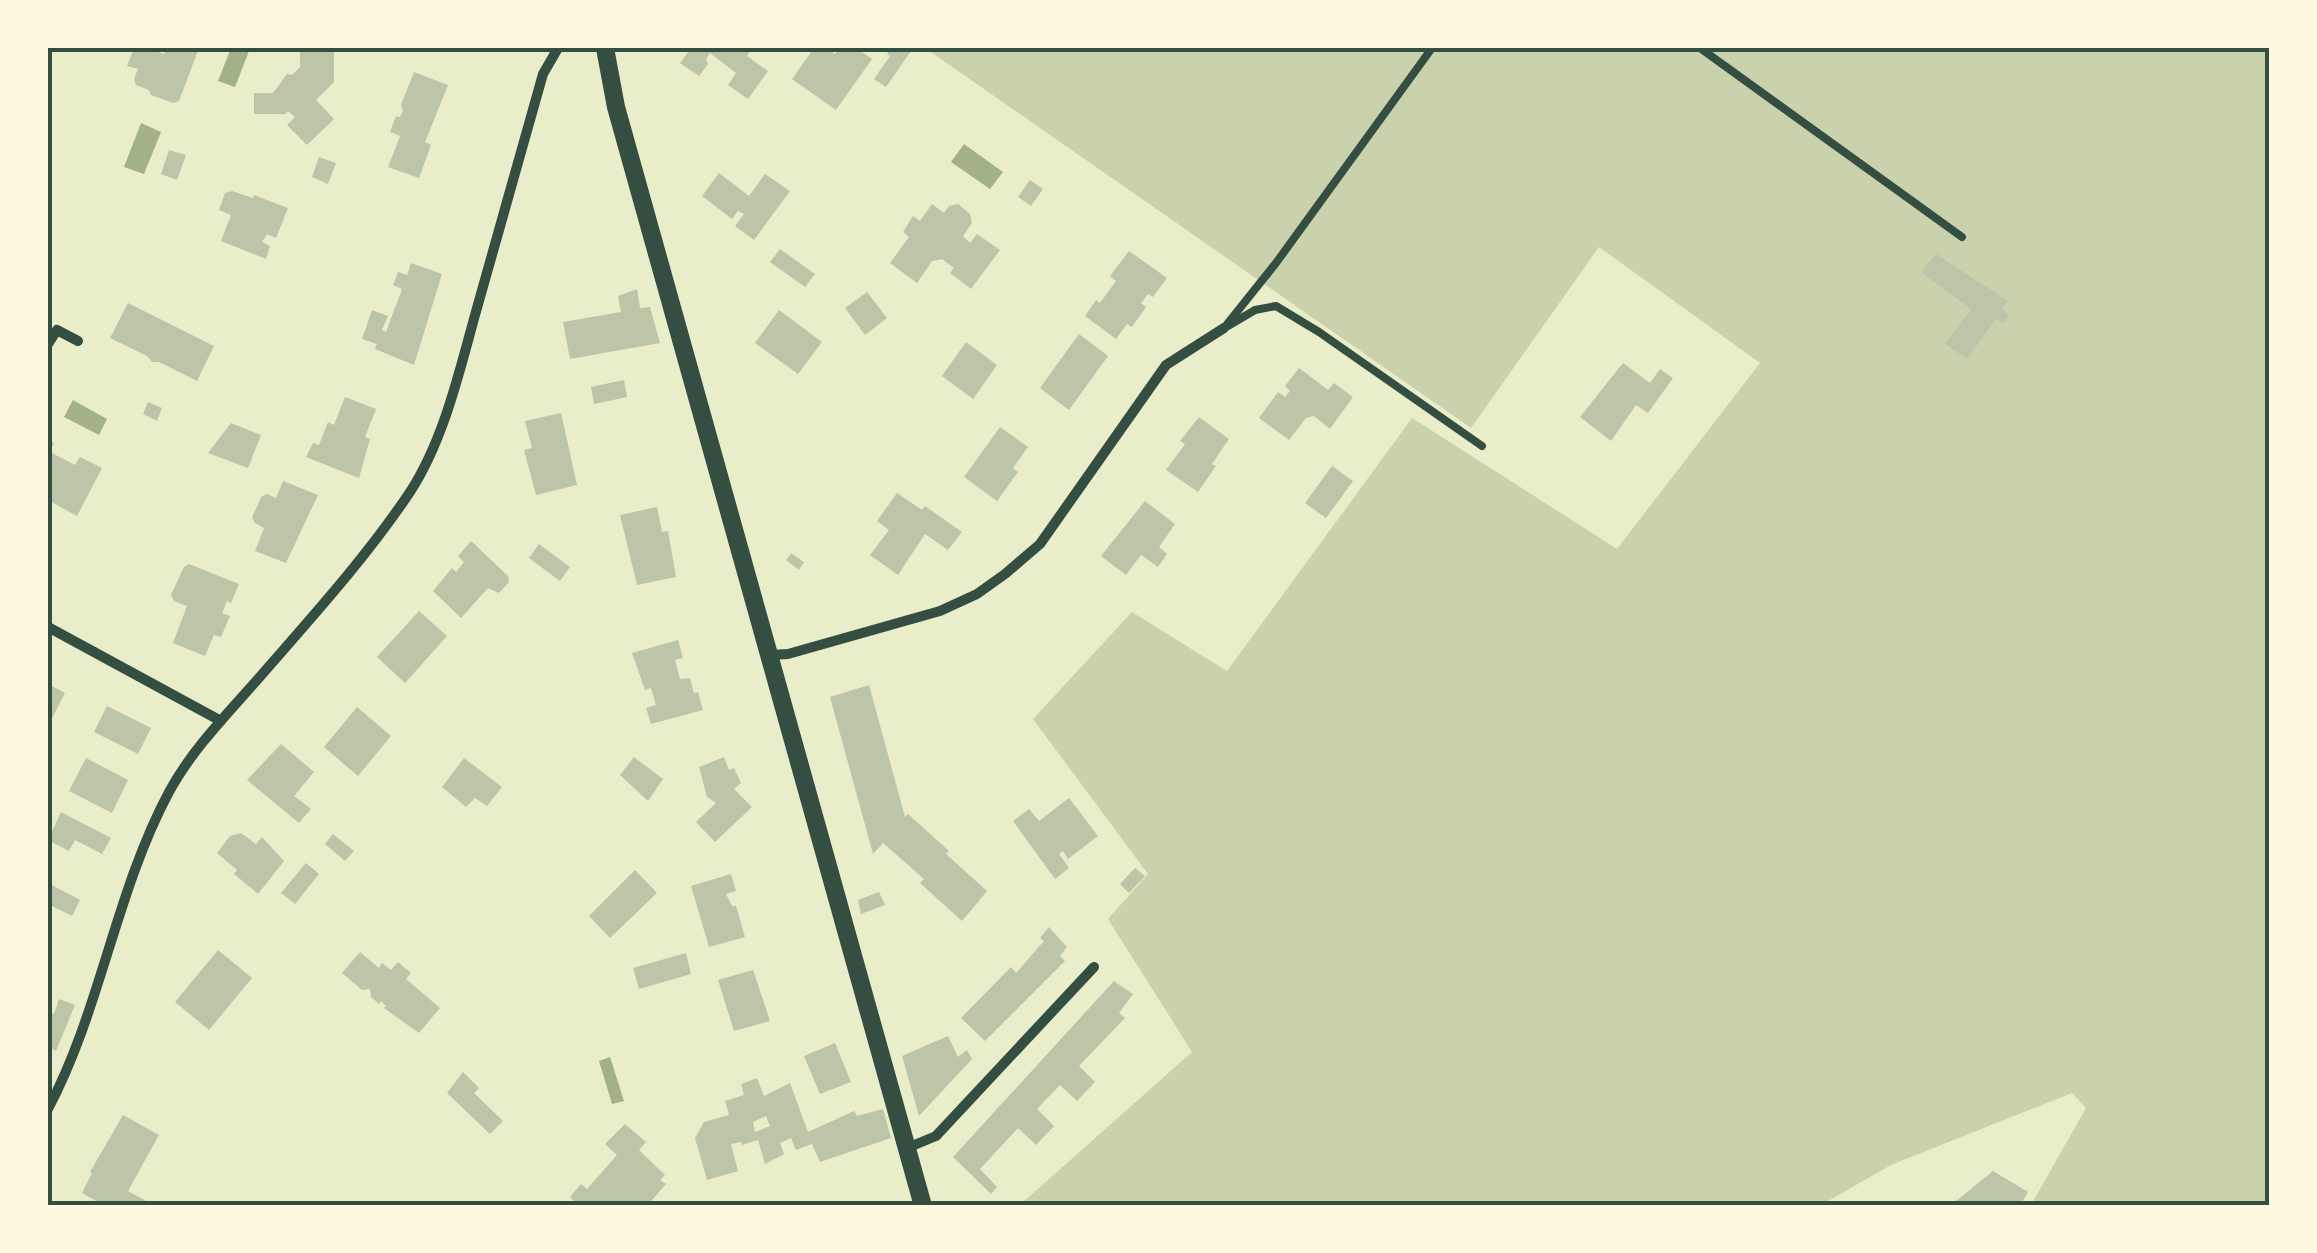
<svg xmlns="http://www.w3.org/2000/svg" width="2317" height="1253" font-family="'Noto Sans',sans-serif">
  <rect width="100%" height="100%" fill="#e9edc9"/>
  <path fill="#cad2ad" d="M 925,48 L 2269,48 L 2269,1205 L 2031,1205 L 2086,1108 L 2072,1093 L 1891,1165 L 1821,1205 L 1024,1205 L 1022,1203 L 1192,1052 L 1108,919 L 1148,874 L 1033,719 L 1132,612 L 1227,671 L 1412,418 L 1617,549 L 1760,363 L 1599,247 L 1471,428 Z"/>
  <path fill="#a3b18a" d="M 231,48 L 249,51 L 235,87 L 218,81 Z
    M 141,123 L 161,132 L 144,174 L 124,167 Z
    M 964,144 L 1003,172 L 990,189 L 951,162 Z
    M 73,400 L 107,419 L 99,435 L 64,417 Z
    M 610,1057 L 624,1101 L 612,1104 L 599,1061 Z"/>
  <path fill="#bcc5a7" fill-rule="evenodd" d="M 134,48 L 156,48 L 155,51 L 164,54 L 167,48 L 199,48 L 179,101 L 173,103 L 151,95 L 149,90 L 136,85 L 134,79 L 138,69 L 127,66 Z
    M 691,48 L 752,48 L 747,56 L 768,71 L 748,99 L 728,85 L 736,73 L 710,53 L 706,59 L 708,64 L 699,76 L 680,63 Z
    M 814,48 L 825,48 L 835,54 L 840,48 L 856,48 L 872,59 L 836,110 L 792,79 Z
    M 891,48 L 906,48 L 911,51 L 886,87 L 874,79 L 890,56 L 887,54 Z
    M 300,50 L 334,51 L 334,82 L 316,100 L 334,119 L 307,145 L 287,125 L 295,117 L 288,111 L 285,114 L 254,114 L 254,93 L 273,93 L 287,74 L 292,75 L 300,67 Z
    M 414,72 L 448,85 L 425,142 L 431,145 L 419,178 L 388,167 L 400,136 L 390,132 L 396,116 L 400,117 L 403,111 L 401,105 Z
    M 169,150 L 186,155 L 177,180 L 161,174 Z
    M 319,157 L 336,163 L 328,184 L 312,177 Z
    M 719,173 L 749,196 L 765,174 L 790,191 L 754,240 L 735,226 L 744,214 L 738,211 L 732,219 L 702,196 Z
    M 1030,180 L 1043,189 L 1031,206 L 1018,197 Z
    M 232,191 L 253,198 L 254,195 L 288,208 L 276,238 L 267,234 L 262,242 L 270,246 L 266,259 L 221,241 L 231,215 L 219,210 L 225,193 Z
    M 932,204 L 944,213 L 949,206 L 958,204 L 970,214 L 972,223 L 963,236 L 970,243 L 977,234 L 1000,250 L 971,289 L 950,273 L 954,268 L 942,259 L 932,261 L 917,283 L 890,263 L 909,237 L 903,232 L 913,216 L 920,221 Z
    M 780,249 L 815,274 L 805,287 L 770,262 Z
    M 1129,251 L 1167,278 L 1153,297 L 1148,294 L 1141,303 L 1146,307 L 1132,327 L 1127,324 L 1116,339 L 1085,316 L 1096,300 L 1100,303 L 1116,281 L 1110,276 Z
    M 1936,254 L 2008,301 L 2002,309 L 2009,315 L 2003,324 L 1996,319 L 1967,359 L 1945,344 L 1971,309 L 1923,274 L 1923,269 Z
    M 411,263 L 442,274 L 414,365 L 375,349 L 377,344 L 362,339 L 372,310 L 388,316 L 382,330 L 386,332 L 402,289 L 393,285 L 398,272 L 407,275 Z
    M 637,289 L 640,308 L 650,307 L 660,343 L 570,359 L 563,322 L 621,312 L 618,296 Z
    M 867,292 L 887,318 L 865,335 L 845,308 Z
    M 128,303 L 214,346 L 197,381 L 159,362 L 152,362 L 147,356 L 110,338 Z
    M 779,310 L 822,342 L 798,374 L 755,343 Z
    M 1079,334 L 1108,356 L 1069,410 L 1040,388 Z
    M 966,342 L 997,365 L 973,399 L 942,376 Z
    M 1623,363 L 1650,383 L 1660,369 L 1673,378 L 1648,413 L 1636,405 L 1611,441 L 1580,417 Z
    M 1299,368 L 1328,390 L 1334,383 L 1353,397 L 1330,429 L 1314,416 L 1306,418 L 1289,440 L 1259,418 L 1278,392 L 1285,397 L 1290,391 L 1285,386 Z
    M 624,380 L 627,397 L 594,404 L 591,387 Z
    M 345,397 L 376,409 L 365,437 L 370,439 L 359,478 L 306,457 L 313,443 L 319,445 L 328,422 L 334,425 Z
    M 148,402 L 162,408 L 157,421 L 143,414 Z
    M 561,413 L 577,485 L 536,495 L 524,450 L 532,448 L 525,421 Z
    M 1199,417 L 1229,439 L 1212,464 L 1216,466 L 1198,492 L 1166,470 L 1185,444 L 1180,441 Z
    M 231,423 L 261,435 L 248,468 L 208,453 Z
    M 1000,427 L 1028,447 L 1013,468 L 1018,472 L 997,501 L 964,477 Z
    M 48,440 L 54,443 L 50,452 L 75,465 L 80,457 L 102,468 L 77,516 L 48,500 L 51,492 L 48,490 Z
    M 1332,466 L 1353,481 L 1326,518 L 1305,503 Z
    M 283,481 L 318,495 L 286,563 L 255,551 L 264,528 L 255,523 L 252,518 L 261,497 L 267,494 L 276,498 Z
    M 897,493 L 922,510 L 925,506 L 962,532 L 948,550 L 925,534 L 898,575 L 870,555 L 889,530 L 877,521 Z
    M 1145,501 L 1175,524 L 1159,547 L 1167,554 L 1158,567 L 1141,555 L 1126,575 L 1101,556 Z
    M 657,507 L 662,532 L 668,531 L 676,577 L 637,585 L 620,515 Z
    M 471,541 L 508,576 L 509,582 L 499,593 L 488,588 L 461,618 L 433,591 L 452,568 L 456,572 L 464,562 L 458,556 Z
    M 539,544 L 570,567 L 560,581 L 529,558 Z
    M 791,553 L 804,562 L 799,570 L 786,560 Z
    M 189,564 L 239,584 L 231,603 L 227,601 L 222,613 L 230,616 L 221,637 L 214,635 L 205,656 L 173,643 L 187,606 L 174,601 L 171,595 L 184,567 Z
    M 419,611 L 447,636 L 405,683 L 377,657 Z
    M 678,640 L 683,658 L 675,660 L 680,679 L 690,678 L 694,693 L 698,692 L 703,710 L 651,724 L 646,708 L 656,705 L 651,688 L 645,690 L 632,653 Z
    M 48,684 L 65,693 L 48,726 Z
    M 869,685 L 905,817 L 908,814 L 949,851 L 946,854 L 987,891 L 962,921 L 920,883 L 924,879 L 883,843 L 873,854 L 830,697 Z
    M 107,706 L 151,728 L 138,754 L 94,732 Z
    M 357,707 L 391,736 L 358,776 L 324,747 Z
    M 281,744 L 314,772 L 294,796 L 311,809 L 299,823 L 247,780 Z
    M 634,757 L 663,779 L 648,801 L 620,775 Z
    M 724,757 L 729,770 L 734,768 L 741,783 L 734,789 L 752,807 L 715,842 L 696,822 L 716,803 L 707,797 L 699,767 Z
    M 86,758 L 128,780 L 112,813 L 69,791 Z
    M 464,758 L 502,787 L 487,806 L 475,798 L 466,807 L 442,787 Z
    M 1069,798 L 1098,836 L 1068,859 L 1063,851 L 1059,854 L 1069,868 L 1055,879 L 1013,821 L 1029,809 L 1039,821 Z
    M 61,812 L 111,838 L 102,854 L 75,840 L 69,851 L 48,840 Z
    M 241,833 L 256,844 L 262,837 L 284,861 L 258,894 L 234,874 L 237,870 L 217,853 L 230,836 Z
    M 333,834 L 354,851 L 345,861 L 325,844 Z
    M 306,863 L 319,874 L 295,904 L 281,893 Z
    M 1135,868 L 1145,876 L 1129,893 L 1120,884 Z
    M 635,870 L 657,893 L 610,938 L 589,916 Z
    M 731,874 L 736,891 L 726,894 L 732,906 L 736,906 L 745,937 L 709,947 L 691,886 Z
    M 48,883 L 80,900 L 72,916 L 48,904 Z
    M 879,892 L 885,905 L 861,914 L 858,900 Z
    M 1049,927 L 1067,947 L 1060,956 L 1065,961 L 985,1041 L 961,1018 L 1011,967 L 1016,973 L 1044,941 L 1040,938 Z
    M 218,950 L 252,978 L 209,1030 L 175,1002 Z
    M 360,952 L 379,968 L 382,963 L 391,970 L 398,962 L 411,973 L 406,979 L 440,1008 L 419,1033 L 384,1008 L 386,1006 L 381,1001 L 379,1004 L 371,997 L 370,989 L 362,990 L 342,973 Z
    M 686,953 L 691,974 L 639,989 L 633,968 Z
    M 753,970 L 770,1021 L 734,1031 L 718,980 Z
    M 1114,981 L 1133,994 L 1119,1013 L 1125,1018 L 1079,1066 L 1095,1082 L 1077,1101 L 1060,1085 L 1037,1109 L 1054,1126 L 1036,1145 L 1018,1128 L 980,1169 L 997,1187 L 991,1194 L 953,1157 Z
    M 59,999 L 75,1005 L 56,1051 L 48,1046 L 48,1020 L 50,1013 L 54,1014 Z
    M 948,1036 L 958,1057 L 967,1050 L 972,1059 L 919,1116 L 902,1056 Z
    M 835,1043 L 851,1082 L 820,1094 L 804,1056 Z
    M 463,1072 L 479,1088 L 474,1093 L 503,1121 L 490,1134 L 447,1093 Z
    M 757,1078 L 764,1096 L 790,1083 L 808,1132 L 854,1111 L 857,1116 L 883,1109 L 891,1138 L 820,1162 L 812,1144 L 796,1150 L 791,1138 L 780,1143 L 784,1154 L 765,1164 L 758,1140 L 742,1145 L 741,1142 L 731,1144 L 738,1171 L 707,1180 L 695,1138 L 704,1122 L 729,1115 L 725,1101 L 744,1095 L 741,1084 ZM 766,1116 L 770,1126 L 755,1132 L 753,1122 Z
    M 123,1115 L 159,1135 L 128,1191 L 155,1206 L 105,1206 L 82,1193 L 92,1173 L 90,1172 Z
    M 625,1124 L 646,1142 L 639,1150 L 665,1175 L 660,1180 L 666,1184 L 647,1206 L 579,1206 L 570,1197 L 581,1184 L 587,1189 L 617,1155 L 605,1144 Z
    M 1993,1171 L 2028,1192 L 2020,1206 L 1950,1206 Z"/>
  <g fill="none" stroke-linecap="round" stroke-linejoin="round">
    <path stroke="#344e41" stroke-width="8" d="M 1700,48 L 1962,237
      M 1228,326 L 1255,310 L 1276,306 L 1319,332 L 1482,446
      M 1224,328 L 1276,263 L 1432,48"/>
    <path stroke="#344e41" stroke-width="10" d="M 48,344 L 57,330 L 78,341
      M 48,627 L 221,721
      M 771,655 L 788,654 L 940,611 L 977,594 L 1005,574 L 1040,544 L 1166,365 L 1224,328
      M 48,1109 C 101,1009 115,893 169,792 C 191,751 227,714 258,679 C 311,618 365,559 410,492 C 445,438 460,368 477,308 C 499,230 521,152 543,74 L 558,48
      M 907,1148 L 936,1136 L 1094,967"/>
    <path stroke="#344e41" stroke-width="18" d="M 605,48 L 616,107 L 923,1206"/>
  </g>
  <rect width="2317" height="1253" fill="none" stroke="#fefae0" stroke-width="100"/>
  <rect x="50" y="50" width="2217" height="1153" fill="none" stroke="#344e41" stroke-width="4"/>
</svg>
